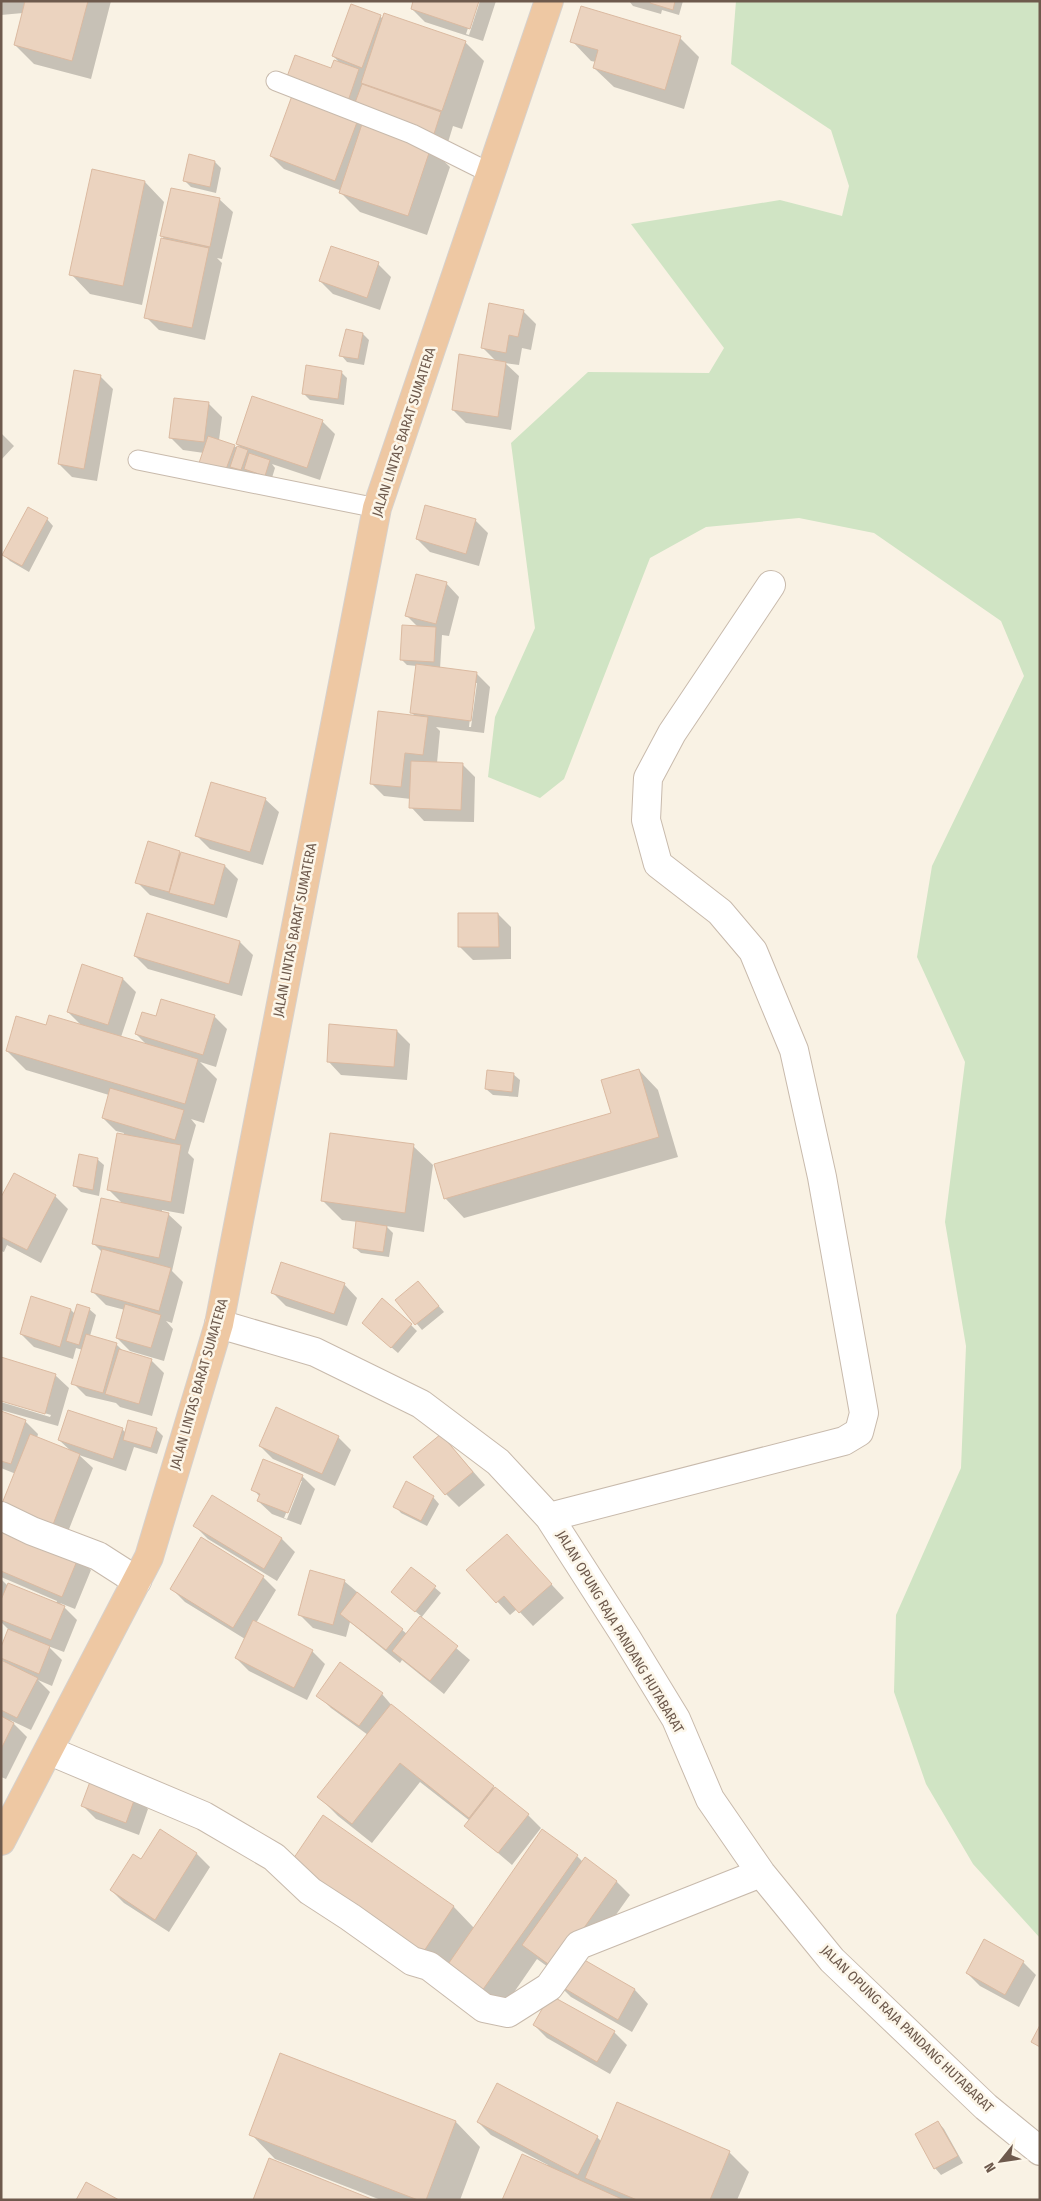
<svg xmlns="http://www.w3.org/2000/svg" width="1041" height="2201" font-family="'Fira Sans Condensed',sans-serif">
  <rect width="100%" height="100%" fill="#f9f2e4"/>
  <path fill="#d0e4c4" d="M 736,1 L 1040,1 L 1040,1938 L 973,1864 L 926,1784 L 894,1692 L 896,1615 L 961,1468 L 966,1346 L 945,1222 L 965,1062 L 917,957 L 932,866 L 1024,676 L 1001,621 L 874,533 L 799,518 L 706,527 L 650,558 L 564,779 L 540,798 L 488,777 L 495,717 L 535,628 L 511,443 L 588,372 L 709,373 L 724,348 L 631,224 L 780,200 L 842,216 L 849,186 L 831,130 L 731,64 Z"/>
  <path fill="#0003" fill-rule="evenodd" d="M 1,1 L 24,1 L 24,7 L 26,1 L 111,1 L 91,79 L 34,64 L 15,45 L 23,13 L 1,15 Z
    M 477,1 L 466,34 L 469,35 L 480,1 L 496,1 L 483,41 L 425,22 L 412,9 Z
    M 629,1 L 683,1 L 679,15 L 662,10 L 661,14 L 633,6 Z
    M 380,16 L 383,19 L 465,42 L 484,61 L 462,129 L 453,126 L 446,149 L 430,148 L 450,167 L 427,235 L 360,212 L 341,193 L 342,191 L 284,169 L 271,156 L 332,69 L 341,64 L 333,56 Z
    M 680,38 L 699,57 L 684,109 L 614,87 L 594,68 L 596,62 L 591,61 L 572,41 Z
    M 215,162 L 221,168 L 216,193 L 191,187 L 185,181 Z
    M 145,182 L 164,202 L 142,305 L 90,294 L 71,274 Z
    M 219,199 L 233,212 L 222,259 L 217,258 L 222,263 L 205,340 L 159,330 L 146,317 L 166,241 L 162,236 Z
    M 378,264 L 391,277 L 380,310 L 333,294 L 320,281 Z
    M 523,311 L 536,324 L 531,350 L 522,348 L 519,365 L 505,363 L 519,376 L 511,430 L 466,423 L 453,410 L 496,361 L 482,347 Z
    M 363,334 L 369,340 L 364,365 L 347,362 L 341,355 Z
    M 341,372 L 347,378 L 344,405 L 310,400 L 304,394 Z
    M 100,376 L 113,389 L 97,481 L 72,477 L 59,464 Z
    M 209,404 L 222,417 L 219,440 L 243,450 L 237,444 L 322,421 L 335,434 L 320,480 L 272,464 L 275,468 L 271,481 L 249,472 L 247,476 L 235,469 L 232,478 L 204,453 L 183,450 L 170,437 Z
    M 1,433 L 14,446 L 1,460 Z
    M 47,519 L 53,526 L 29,572 L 10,561 L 4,555 Z
    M 475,520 L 488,533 L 479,566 L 430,552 L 417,539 Z
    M 446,583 L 459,597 L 449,636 L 442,635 L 440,669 L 477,674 L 490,687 L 484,733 L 436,727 L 440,731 L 437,763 L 462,764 L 475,777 L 474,822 L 424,821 L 411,807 L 411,799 L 384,796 L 371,783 L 416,717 L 411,712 L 417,666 L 407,665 L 401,659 L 418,627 L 407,616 ZM 474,683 L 477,683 L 471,727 L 469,727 Z
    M 265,799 L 279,812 L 263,865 L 210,849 L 197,836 Z
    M 148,843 L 182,855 L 225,866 L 238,879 L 227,918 L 150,895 L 137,882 Z
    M 498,914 L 511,927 L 511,959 L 473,960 L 460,947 Z
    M 147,915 L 240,942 L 253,955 L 242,996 L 148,969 L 135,956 Z
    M 123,979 L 136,992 L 121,1037 L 147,1045 L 136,1034 L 157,1018 L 214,1016 L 227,1029 L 216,1067 L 200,1062 L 217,1079 L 204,1123 L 191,1119 L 196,1125 L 188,1153 L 194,1159 L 184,1214 L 162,1210 L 162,1212 L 168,1214 L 182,1227 L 172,1271 L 183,1282 L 172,1323 L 166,1321 L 173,1329 L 164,1361 L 130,1351 L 117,1338 L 125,1310 L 106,1305 L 93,1292 L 103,1253 L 93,1243 L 123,1204 L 108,1189 L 124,1133 L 116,1131 L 103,1118 L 109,1095 L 26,1070 L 7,1051 L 47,1026 L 82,1026 L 68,1012 Z
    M 397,1031 L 410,1044 L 407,1080 L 341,1075 L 328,1061 Z
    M 639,1070 L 658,1090 L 678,1157 L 464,1218 L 445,1198 L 612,1114 Z
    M 513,1074 L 520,1080 L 518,1097 L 493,1095 L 486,1089 Z
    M 413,1146 L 433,1165 L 424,1232 L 386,1226 L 393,1233 L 389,1257 L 361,1253 L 354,1247 L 358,1222 L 342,1220 L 323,1201 Z
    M 97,1159 L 104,1165 L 99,1196 L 81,1192 L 75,1186 Z
    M 55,1196 L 68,1209 L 41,1263 L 7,1245 L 4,1252 L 1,1251 L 1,1199 Z
    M 344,1284 L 357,1298 L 347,1326 L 286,1306 L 273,1293 Z
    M 424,1289 L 444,1312 L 422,1330 L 397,1300 Z
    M 89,1309 L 96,1315 L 90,1336 L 116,1344 L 124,1352 L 151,1360 L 164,1373 L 152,1416 L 120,1407 L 116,1403 L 86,1396 L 73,1383 L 83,1350 L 76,1348 L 73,1359 L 34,1347 L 21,1334 L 71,1310 L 75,1314 Z
    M 411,1325 L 417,1331 L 398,1353 L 370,1329 Z
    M 55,1375 L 69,1388 L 58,1426 L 1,1410 L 1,1402 L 50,1417 L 51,1415 L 1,1400 Z
    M 1,1412 L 25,1421 L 38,1434 L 37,1438 L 72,1452 L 59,1440 L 122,1429 L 126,1433 L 156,1429 L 163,1436 L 157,1454 L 134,1447 L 126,1471 L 79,1455 L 93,1468 L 62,1547 L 78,1557 L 91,1570 L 75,1609 L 60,1603 L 77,1620 L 64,1652 L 48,1646 L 62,1660 L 52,1686 L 38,1680 L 50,1692 L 31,1730 L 10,1720 L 27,1737 L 6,1779 L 1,1777 L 1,1661 L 5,1662 L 1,1659 L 1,1651 L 9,1630 L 1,1622 L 1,1579 L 8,1586 L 56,1604 L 57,1601 L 1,1577 L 1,1525 L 16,1474 L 1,1468 Z
    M 441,1435 L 485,1485 L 459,1507 L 446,1494 Z
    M 338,1437 L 351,1450 L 335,1486 L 273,1459 L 260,1446 Z
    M 302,1476 L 315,1489 L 301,1525 L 272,1514 L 258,1501 L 260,1497 L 253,1489 ZM 299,1481 L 302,1481 L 287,1519 L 284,1518 Z
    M 212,1497 L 282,1539 L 295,1552 L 277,1581 L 208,1539 L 195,1526 Z
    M 433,1497 L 439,1504 L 427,1526 L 401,1513 L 395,1506 Z
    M 507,1536 L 564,1598 L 533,1626 L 517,1609 L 510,1615 L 468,1570 Z
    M 412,1568 L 441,1593 L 421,1618 L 470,1660 L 444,1694 L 402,1660 L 400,1663 L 350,1622 L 346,1637 L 313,1628 L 300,1615 L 344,1581 L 407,1634 L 421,1616 L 399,1598 Z
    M 263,1577 L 276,1590 L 256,1623 L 312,1651 L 325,1664 L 307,1700 L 249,1671 L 236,1658 L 245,1639 L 185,1602 L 172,1589 Z
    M 382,1694 L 394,1708 L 528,1815 L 541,1828 L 512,1865 L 466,1826 L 470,1821 L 420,1782 L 372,1843 L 338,1816 L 319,1797 L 368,1735 L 331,1708 L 318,1695 Z
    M 135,1796 L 148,1809 L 139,1835 L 96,1819 L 83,1806 Z
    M 323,1817 L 454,1907 L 474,1928 L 577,1856 L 583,1862 L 585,1859 L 617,1882 L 630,1895 L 583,1961 L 635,1990 L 648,2004 L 632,2032 L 571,1997 L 558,1984 L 562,1977 L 537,1959 L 499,2014 L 438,1978 Z
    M 161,1831 L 197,1854 L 210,1867 L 169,1932 L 124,1903 L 111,1890 L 141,1861 Z
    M 1023,1962 L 1036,1975 L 1019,2007 L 980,1986 L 967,1973 Z
    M 534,2025 L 614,2032 L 627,2045 L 610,2074 L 547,2038 Z
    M 280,2055 L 456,2122 L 480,2147 L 460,2200 L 381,2200 L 275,2159 L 251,2134 Z
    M 618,2104 L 730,2153 L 749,2172 L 737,2200 L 503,2200 L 548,2165 L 491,2135 L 478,2122 L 597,2137 L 602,2142 Z
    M 938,2122 L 944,2129 L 963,2163 L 941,2175 L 935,2168 Z"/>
  <path fill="#ebd3bf" stroke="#dbbaa1" d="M 25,1 L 88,1 L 72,61 L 14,45 Z
    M 413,1 L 479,1 L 470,29 L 411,9 Z
    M 651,1 L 675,1 L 673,10 L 650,3 Z
    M 351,4 L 381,15 L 362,68 L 332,56 Z
    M 581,6 L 681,36 L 665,90 L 593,68 L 598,50 L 570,42 Z
    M 384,13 L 466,41 L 442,111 L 361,83 Z
    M 295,55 L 331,68 L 334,60 L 359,69 L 347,104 L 285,82 Z
    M 362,84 L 441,112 L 433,137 L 353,108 Z
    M 293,93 L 359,117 L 335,181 L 270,156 Z
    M 362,124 L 431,147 L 408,216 L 339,193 Z
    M 189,154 L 215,161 L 210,187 L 183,181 Z
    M 92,169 L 145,181 L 123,286 L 69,275 Z
    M 171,188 L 220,198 L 210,247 L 160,236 Z
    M 161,238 L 209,248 L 192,328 L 144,318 Z
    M 331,246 L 379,262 L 367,298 L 319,281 Z
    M 489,303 L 524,310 L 518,337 L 509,335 L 506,353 L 481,348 Z
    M 346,329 L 363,333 L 358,359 L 339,356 Z
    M 459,354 L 506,362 L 498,417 L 452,410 Z
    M 306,365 L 342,371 L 338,399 L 302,394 Z
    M 74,370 L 101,375 L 84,469 L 58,464 Z
    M 252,396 L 323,420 L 307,468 L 236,444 Z
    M 174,398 L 209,402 L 204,442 L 169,438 Z
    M 208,436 L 235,445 L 225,472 L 199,463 Z
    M 237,446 L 248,450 L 241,470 L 230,467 Z
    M 249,453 L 270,460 L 265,476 L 244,469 Z
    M 425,505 L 476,519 L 466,554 L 416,539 Z
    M 28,507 L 48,518 L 22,566 L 2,555 Z
    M 416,574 L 447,582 L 436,624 L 405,616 Z
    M 402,625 L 436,627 L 434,662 L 400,660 Z
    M 416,664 L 477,672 L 471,721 L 410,713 Z
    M 378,711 L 428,717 L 423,755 L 405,753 L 401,787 L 370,784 Z
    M 411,761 L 463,763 L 461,810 L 409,808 Z
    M 211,782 L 266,798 L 250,852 L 195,836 Z
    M 148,841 L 180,851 L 169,892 L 135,883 Z
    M 181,852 L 225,865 L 214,905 L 169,893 Z
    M 147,913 L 240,941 L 229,984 L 134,956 Z
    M 458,913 L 498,913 L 499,947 L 458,947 Z
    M 82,964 L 123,978 L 108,1025 L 67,1012 Z
    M 161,999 L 215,1015 L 203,1055 L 135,1034 L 142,1012 L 156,1016 Z
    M 49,1015 L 198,1059 L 185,1104 L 6,1051 L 16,1016 L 46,1025 Z
    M 329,1024 L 397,1030 L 394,1067 L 327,1062 Z
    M 639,1069 L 659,1137 L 444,1199 L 434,1164 L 611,1113 L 601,1080 Z
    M 487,1070 L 514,1073 L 512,1092 L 485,1089 Z
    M 110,1088 L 184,1110 L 175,1140 L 102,1118 Z
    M 117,1133 L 181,1145 L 171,1202 L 107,1190 Z
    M 330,1133 L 414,1144 L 405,1213 L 321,1201 Z
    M 79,1154 L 98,1158 L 93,1190 L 73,1186 Z
    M 14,1173 L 56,1195 L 27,1250 L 1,1237 L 1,1197 Z
    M 101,1198 L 169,1213 L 159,1258 L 92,1244 Z
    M 356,1221 L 387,1226 L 383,1252 L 353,1248 Z
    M 102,1249 L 171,1268 L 159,1311 L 91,1292 Z
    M 281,1262 L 345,1283 L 334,1314 L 271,1293 Z
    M 418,1281 L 439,1306 L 415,1325 L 395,1300 Z
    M 31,1296 L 71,1309 L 60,1347 L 20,1334 Z
    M 382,1298 L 412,1324 L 391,1348 L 362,1323 Z
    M 77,1304 L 90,1308 L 79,1345 L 66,1341 Z
    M 125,1304 L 161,1315 L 151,1348 L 116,1338 Z
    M 86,1334 L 117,1343 L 103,1393 L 71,1384 Z
    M 119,1349 L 152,1359 L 139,1404 L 105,1394 Z
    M 1,1357 L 56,1374 L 45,1414 L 1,1401 Z
    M 276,1407 L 339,1436 L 322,1474 L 259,1446 Z
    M 68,1410 L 123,1428 L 113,1459 L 58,1440 Z
    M 1,1411 L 26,1420 L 11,1464 L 1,1461 Z
    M 128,1420 L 157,1428 L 151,1448 L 123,1440 Z
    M 30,1434 L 80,1454 L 49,1535 L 1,1506 Z
    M 441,1434 L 473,1472 L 445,1495 L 413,1457 Z
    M 263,1459 L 303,1475 L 288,1513 L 257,1501 L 260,1494 L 251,1490 Z
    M 406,1481 L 434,1496 L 421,1521 L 393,1507 Z
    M 212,1495 L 282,1538 L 264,1569 L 193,1526 Z
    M 1,1522 L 79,1556 L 62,1597 L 1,1571 Z
    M 507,1534 L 552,1584 L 519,1613 L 504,1596 L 496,1603 L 466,1570 Z
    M 201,1537 L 264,1576 L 233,1628 L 170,1589 Z
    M 411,1567 L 436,1586 L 415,1612 L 391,1592 Z
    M 310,1570 L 345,1580 L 333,1625 L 298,1615 Z
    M 8,1583 L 65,1606 L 51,1640 L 1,1620 L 1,1600 Z
    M 357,1592 L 403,1629 L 386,1650 L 340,1614 Z
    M 420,1616 L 458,1646 L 430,1681 L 392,1651 Z
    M 253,1620 L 313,1650 L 294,1688 L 235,1658 Z
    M 8,1629 L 50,1646 L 39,1674 L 1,1658 L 1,1647 Z
    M 1,1660 L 38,1678 L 17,1718 L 1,1710 Z
    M 340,1662 L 383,1693 L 359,1726 L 316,1696 Z
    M 391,1704 L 494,1786 L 469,1818 L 400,1763 L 352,1824 L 317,1797 Z
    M 1,1716 L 14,1723 L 1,1749 Z
    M 91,1779 L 136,1795 L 126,1823 L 81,1806 Z
    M 495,1787 L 529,1814 L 498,1853 L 464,1826 Z
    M 323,1815 L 454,1906 L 418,1960 L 287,1868 Z
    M 160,1829 L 197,1853 L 155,1920 L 110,1890 L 133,1854 L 141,1859 Z
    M 542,1829 L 578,1855 L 479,1995 L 444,1970 Z
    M 585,1857 L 617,1881 L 555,1969 L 522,1945 Z
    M 984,1939 L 1024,1961 L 1005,1995 L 966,1973 Z
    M 574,1954 L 635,1989 L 618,2020 L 557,1984 Z
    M 550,1995 L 615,2031 L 597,2062 L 533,2025 Z
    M 1040,2025 L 1040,2047 L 1031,2042 Z
    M 280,2053 L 456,2121 L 426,2200 L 418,2200 L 249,2135 Z
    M 497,2083 L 598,2136 L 578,2175 L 477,2122 Z
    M 617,2102 L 730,2151 L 710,2200 L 637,2200 L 585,2178 Z
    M 938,2121 L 958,2156 L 934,2169 L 915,2134 Z
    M 522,2154 L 624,2200 L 502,2200 Z
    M 269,2158 L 374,2200 L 253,2200 Z
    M 86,2182 L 119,2200 L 76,2200 Z"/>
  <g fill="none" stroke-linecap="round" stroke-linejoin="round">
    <g stroke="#c8baac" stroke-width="21">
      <path id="service" d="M 276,81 L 412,134 L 490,173
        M 138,460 L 377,508"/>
    </g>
    <g stroke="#c8baac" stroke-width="30">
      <path id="minor" d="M 219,1324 L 315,1352 L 421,1404 L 498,1462 L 549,1517 L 626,1637 L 676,1719 L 710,1799 L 761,1873 L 832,1960 L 986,2107 L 1040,2151
        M 1,1516 L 32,1531 L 98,1556 L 137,1581
        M 549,1517 L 844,1441 L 859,1432 L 864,1413 L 822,1177 L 794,1050 L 753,951 L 720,912 L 658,864 L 646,820 L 648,778 L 672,733 L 771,585
        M 50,1751 L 204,1816 L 274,1857 L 310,1891 L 350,1917 L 412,1961 L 429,1966 L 484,2008 L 508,2013 L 549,1987 L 579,1945 L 761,1873"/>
    </g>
    <g stroke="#d6d1cd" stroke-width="30">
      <path id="trunk" d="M 1,1841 L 149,1557 L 219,1324 L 377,508 L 549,1"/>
    </g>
    <use href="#service" stroke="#fff" stroke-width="19"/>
    <use href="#minor" stroke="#fff" stroke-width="28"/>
    <use href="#trunk" stroke="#eec8a3" stroke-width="28"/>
  </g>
  <g text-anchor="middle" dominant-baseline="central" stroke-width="5" stroke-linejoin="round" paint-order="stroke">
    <g font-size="14" fill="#6e5a4d" stroke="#fcf6e9">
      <text transform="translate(404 432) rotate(-72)">JALAN LINTAS BARAT SUMATERA</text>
      <text transform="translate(295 930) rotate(-79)">JALAN LINTAS BARAT SUMATERA</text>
      <text transform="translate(199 1384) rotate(-74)">JALAN LINTAS BARAT SUMATERA</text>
      <text transform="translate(620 1632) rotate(59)">JALAN OPUNG RAJA PANDANG HUTABARAT</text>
      <text transform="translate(907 2029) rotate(44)">JALAN OPUNG RAJA PANDANG HUTABARAT</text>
    </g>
  </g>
  <rect width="1041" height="2201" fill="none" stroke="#6e5a4d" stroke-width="5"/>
  <g transform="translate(1001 2161) rotate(240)" stroke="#fcf6e9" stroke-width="4" paint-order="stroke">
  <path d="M0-4L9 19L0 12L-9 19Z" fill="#6e5a4d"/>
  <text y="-8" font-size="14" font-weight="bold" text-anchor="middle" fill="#6e5a4d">N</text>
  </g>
</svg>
